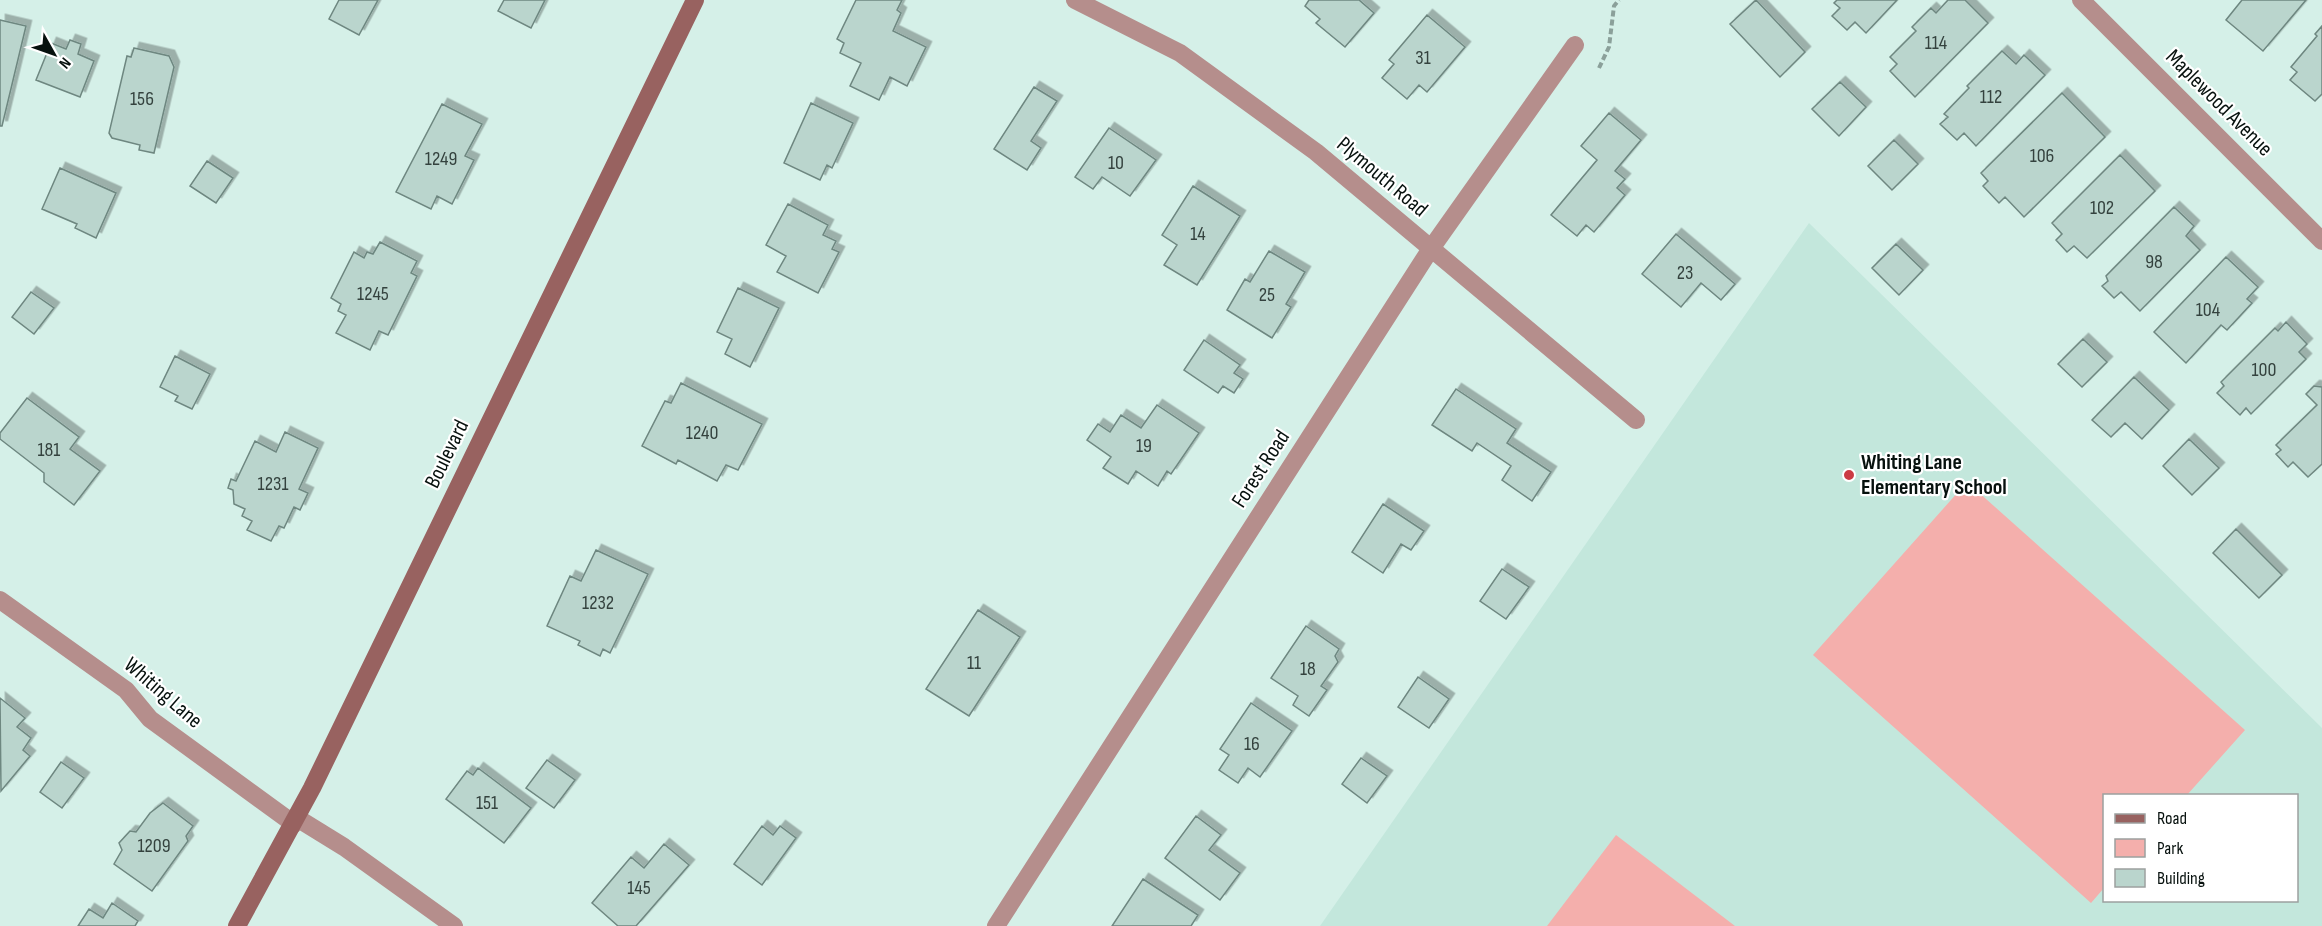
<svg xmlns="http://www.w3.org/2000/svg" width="2322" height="926" font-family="'Sofia Sans Condensed',sans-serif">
  <defs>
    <filter id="shadow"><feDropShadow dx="5.5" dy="-5.5" stdDeviation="0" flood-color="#0004"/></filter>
  </defs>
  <rect width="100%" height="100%" fill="#d5f0e8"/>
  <path fill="#c3e7dc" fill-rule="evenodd" d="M 1809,223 L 2322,728 L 2322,926 L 1320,926 ZM 2104,796 L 2296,796 L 2296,900 L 2104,900 Z"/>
  <path fill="#f4afac" d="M 1967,482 L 2245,730 L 2187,795 L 2104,796 L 2104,888 L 2091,903 L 1813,655 Z
    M 1616,835 L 1735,926 L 1547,926 Z"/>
  <path fill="#bad5cd" stroke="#6e8780" stroke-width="1.5" filter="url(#shadow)" d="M 339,0 L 378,0 L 359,35 L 329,19 Z
    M 504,0 L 545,0 L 531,28 L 498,11 Z
    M 856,0 L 902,0 L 897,10 L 901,13 L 893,31 L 926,47 L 907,86 L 890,77 L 879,100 L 850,86 L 861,63 L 840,53 L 844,43 L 837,39 Z
    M 1309,0 L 1359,0 L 1374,13 L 1345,47 L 1316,23 L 1320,19 L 1305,6 Z
    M 1756,0 L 1805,52 L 1780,77 L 1730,24 Z
    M 1837,0 L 1897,0 L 1866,33 L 1855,22 L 1847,30 L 1832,16 L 1840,8 L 1834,3 Z
    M 1948,0 L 1965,0 L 1988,23 L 1915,97 L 1890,71 L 1897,64 L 1890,57 L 1916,31 L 1912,27 L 1931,8 L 1936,13 Z
    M 2242,0 L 2306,0 L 2263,51 L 2226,20 Z
    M 1427,15 L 1465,47 L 1427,92 L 1419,85 L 1407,99 L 1382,78 L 1394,64 L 1389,60 Z
    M 0,20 L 26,26 L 2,126 L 0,126 Z
    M 2322,26 L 2322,94 L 2315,101 L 2290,80 L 2297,72 L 2291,67 L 2317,36 L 2315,34 Z
    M 70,40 L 81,44 L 78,54 L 94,61 L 80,97 L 36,80 L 51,43 L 66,49 Z
    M 134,48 L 169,56 L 174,67 L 154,153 L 139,150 L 140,145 L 112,138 L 109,133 L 127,56 L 131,57 Z
    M 2002,51 L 2016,64 L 2024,55 L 2045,75 L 1976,146 L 1964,133 L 1957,140 L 1940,124 L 1948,117 L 1944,114 L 1969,88 L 1967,86 Z
    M 1840,82 L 1866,107 L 1839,136 L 1812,109 Z
    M 1034,87 L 1057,101 L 1031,141 L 1041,148 L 1027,170 L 994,149 Z
    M 2062,93 L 2105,137 L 2024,217 L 2005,197 L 1999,203 L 1983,186 L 1988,181 L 1981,173 Z
    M 811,103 L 853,123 L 832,168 L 827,165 L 820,180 L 784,163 Z
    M 442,104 L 482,124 L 465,156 L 474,160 L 452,204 L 437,196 L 431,209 L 396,192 Z
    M 1609,113 L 1641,140 L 1615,171 L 1625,179 L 1617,188 L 1625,195 L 1594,232 L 1586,225 L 1577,236 L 1551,215 L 1597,160 L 1581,146 Z
    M 1109,128 L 1156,160 L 1130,196 L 1102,177 L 1093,189 L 1075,177 Z
    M 1894,140 L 1918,164 L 1892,190 L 1868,166 Z
    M 2120,155 L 2155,191 L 2087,258 L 2074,246 L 2067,252 L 2056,240 L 2062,234 L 2052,223 Z
    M 207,161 L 233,178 L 216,203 L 190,186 Z
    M 60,168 L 116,193 L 96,238 L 75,228 L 77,224 L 42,209 Z
    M 1193,186 L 1240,216 L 1197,285 L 1164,265 L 1177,245 L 1162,235 Z
    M 788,204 L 828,225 L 823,235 L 836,241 L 832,249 L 839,252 L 818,293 L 777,272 L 786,256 L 766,245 Z
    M 2174,207 L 2194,226 L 2186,236 L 2200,250 L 2140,311 L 2121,292 L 2114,298 L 2102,286 L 2108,281 L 2106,276 Z
    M 1676,234 L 1735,284 L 1721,300 L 1701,283 L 1681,307 L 1642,274 Z
    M 380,242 L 417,261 L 411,273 L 417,276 L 388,335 L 379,331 L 370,350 L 336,333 L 346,315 L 338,311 L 341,304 L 331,298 L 354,252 L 364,258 L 367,252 L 373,254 Z
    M 1896,244 L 1923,270 L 1899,295 L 1872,268 Z
    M 1269,251 L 1305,272 L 1286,304 L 1291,307 L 1272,338 L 1227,310 L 1245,279 L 1250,282 Z
    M 2226,257 L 2258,287 L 2247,299 L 2252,303 L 2227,330 L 2221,325 L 2186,363 L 2154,332 Z
    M 738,288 L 779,308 L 750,367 L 725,354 L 732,339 L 717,332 Z
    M 31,292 L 54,308 L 34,334 L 12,317 Z
    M 2286,322 L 2307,344 L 2299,352 L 2306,359 L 2251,414 L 2246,408 L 2240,415 L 2217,393 L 2224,386 L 2221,382 L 2275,328 L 2278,331 Z
    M 2083,339 L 2107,362 L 2082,387 L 2058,364 Z
    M 1204,340 L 1240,365 L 1234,373 L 1243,379 L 1234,393 L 1223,386 L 1218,393 L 1184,370 Z
    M 175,356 L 210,374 L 192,409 L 175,401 L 178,396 L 160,387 Z
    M 2134,377 L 2169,410 L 2142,439 L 2125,423 L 2111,437 L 2092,420 Z
    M 681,383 L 762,424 L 738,470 L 726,465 L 717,481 L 678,460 L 676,464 L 642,446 L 665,401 L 671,403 Z
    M 2314,386 L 2322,387 L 2322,464 L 2308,477 L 2293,462 L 2288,467 L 2276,454 L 2281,450 L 2276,445 L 2317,405 L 2306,394 Z
    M 1456,389 L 1516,429 L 1507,443 L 1551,472 L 1532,501 L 1502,480 L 1511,466 L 1477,443 L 1472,451 L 1432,425 Z
    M 27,398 L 79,437 L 70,449 L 100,471 L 74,505 L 44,482 L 44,473 L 0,439 L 0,433 Z
    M 1157,405 L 1199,433 L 1171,474 L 1167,471 L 1158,486 L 1136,471 L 1128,484 L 1103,468 L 1111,457 L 1087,440 L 1098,424 L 1110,432 L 1121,415 L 1141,428 Z
    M 285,432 L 318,448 L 299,489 L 308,493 L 300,510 L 294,507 L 284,528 L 279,526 L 271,541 L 247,530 L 252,521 L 242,516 L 245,509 L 234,504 L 233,490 L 228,488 L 231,479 L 236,481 L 255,441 L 276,452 Z
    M 2189,439 L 2219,468 L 2192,495 L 2163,466 Z
    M 1383,504 L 1424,531 L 1411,550 L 1401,544 L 1383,573 L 1352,552 Z
    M 2236,529 L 2282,575 L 2259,598 L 2213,553 Z
    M 596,550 L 648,574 L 610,653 L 603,649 L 600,656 L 578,645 L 580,641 L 547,626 L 570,576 L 581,581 Z
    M 1502,569 L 1529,587 L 1506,619 L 1480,601 Z
    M 978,610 L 1020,637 L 969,716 L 926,689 Z
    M 1306,626 L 1339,649 L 1335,656 L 1338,662 L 1321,686 L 1327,690 L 1309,716 L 1293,705 L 1298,696 L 1271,678 Z
    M 1418,677 L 1449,699 L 1429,728 L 1398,707 Z
    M 0,698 L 25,718 L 17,727 L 31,738 L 23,750 L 30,756 L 1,791 Z
    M 1251,703 L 1292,731 L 1260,777 L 1248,768 L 1238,783 L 1219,770 L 1229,755 L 1220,749 Z
    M 1361,758 L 1387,776 L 1367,803 L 1342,784 Z
    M 547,760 L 575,780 L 554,808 L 526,788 Z
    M 61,762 L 84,778 L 62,808 L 40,792 Z
    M 478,768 L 531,808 L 504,843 L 446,799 L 467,771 L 473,775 Z
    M 163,803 L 193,826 L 186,836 L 188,841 L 152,891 L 114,864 L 122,850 L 119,843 L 130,831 L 136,832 L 150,813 Z
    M 1196,816 L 1221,835 L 1209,850 L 1240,873 L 1220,900 L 1165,858 Z
    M 762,826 L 773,835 L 780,826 L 796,838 L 762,885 L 734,864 Z
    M 664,844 L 689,865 L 636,926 L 618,926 L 592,903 L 631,857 L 644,868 Z
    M 1143,879 L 1198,915 L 1191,926 L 1112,926 Z
    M 112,903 L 138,921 L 135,926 L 78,926 L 89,909 L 103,918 Z"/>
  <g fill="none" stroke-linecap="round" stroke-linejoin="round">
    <path stroke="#8ba09a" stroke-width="4" stroke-dasharray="6 3" stroke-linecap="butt" d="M 1599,68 L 1609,47 L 1614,6 L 1619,0"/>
    <path stroke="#b58e8c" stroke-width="18" d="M 1075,0 L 1180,53 L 1316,152 L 1636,420
      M 2081,0 L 2322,241
      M 0,600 L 126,690 L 150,719 L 294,824
      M 297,818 L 344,847 L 454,926
      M 996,926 L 1430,250 L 1575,45"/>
    <path stroke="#986260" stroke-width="18" d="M 237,926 L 312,788 L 695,0"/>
  </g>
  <circle fill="#cb3b43" stroke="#fff" stroke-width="2" cx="1849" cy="475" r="6"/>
  <g text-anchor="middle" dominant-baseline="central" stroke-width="4.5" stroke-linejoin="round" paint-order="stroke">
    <g font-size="20" fill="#34423e">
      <text x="1936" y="43">114</text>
      <text x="1423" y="58">31</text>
      <text x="1991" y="97">112</text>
      <text x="142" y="99">156</text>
      <text x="2042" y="156">106</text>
      <text x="441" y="159">1249</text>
      <text x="1116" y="163">10</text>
      <text x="2102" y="208">102</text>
      <text x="1198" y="234">14</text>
      <text x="2154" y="262">98</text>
      <text x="1685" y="273">23</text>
      <text x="373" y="294">1245</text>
      <text x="1267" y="295">25</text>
      <text x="2208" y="310">104</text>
      <text x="2264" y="370">100</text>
      <text x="702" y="433">1240</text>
      <text x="1144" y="446">19</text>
      <text x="49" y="450">181</text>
      <text x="273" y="484">1231</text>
      <text x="598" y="603">1232</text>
      <text x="974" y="663">11</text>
      <text x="1308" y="669">18</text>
      <text x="1252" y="744">16</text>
      <text x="487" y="803">151</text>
      <text x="154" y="846">1209</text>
      <text x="639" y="888">145</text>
    </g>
    <g font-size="22" fill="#07110e" stroke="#fff">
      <text transform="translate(2219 103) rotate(45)">Maplewood Avenue</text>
      <text transform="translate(1382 177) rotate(40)">Plymouth Road</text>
      <text transform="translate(447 454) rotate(-64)">Boulevard</text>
      <text transform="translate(1261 469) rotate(-57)">Forest Road</text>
      <text transform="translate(163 693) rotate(41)">Whiting Lane</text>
    </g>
    <g font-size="22" font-weight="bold" fill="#07110e" stroke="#fff" text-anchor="start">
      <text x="1861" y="462">Whiting Lane<tspan x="1861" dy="25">Elementary School</tspan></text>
    </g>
  </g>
  <rect x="2103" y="794" width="195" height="108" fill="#ffffff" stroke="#9ca09f" stroke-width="1.5"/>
  <rect x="2115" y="814" width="30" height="9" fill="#986260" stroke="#9ca09f" stroke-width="1.5"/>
  <text x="2157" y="824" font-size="18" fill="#07110e">Road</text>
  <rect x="2115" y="839" width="30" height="18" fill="#f4afac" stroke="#9ca09f" stroke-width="1.5"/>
  <text x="2157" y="854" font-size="18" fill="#07110e">Park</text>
  <rect x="2115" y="869" width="30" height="18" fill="#bad5cd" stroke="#9ca09f" stroke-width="1.5"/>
  <text x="2157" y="884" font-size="18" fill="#07110e">Building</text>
  <g transform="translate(54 54) rotate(130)" stroke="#ffffff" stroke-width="4.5" paint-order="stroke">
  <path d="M0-4.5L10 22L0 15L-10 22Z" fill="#07110e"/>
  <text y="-9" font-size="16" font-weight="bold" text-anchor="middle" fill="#07110e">N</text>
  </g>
</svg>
